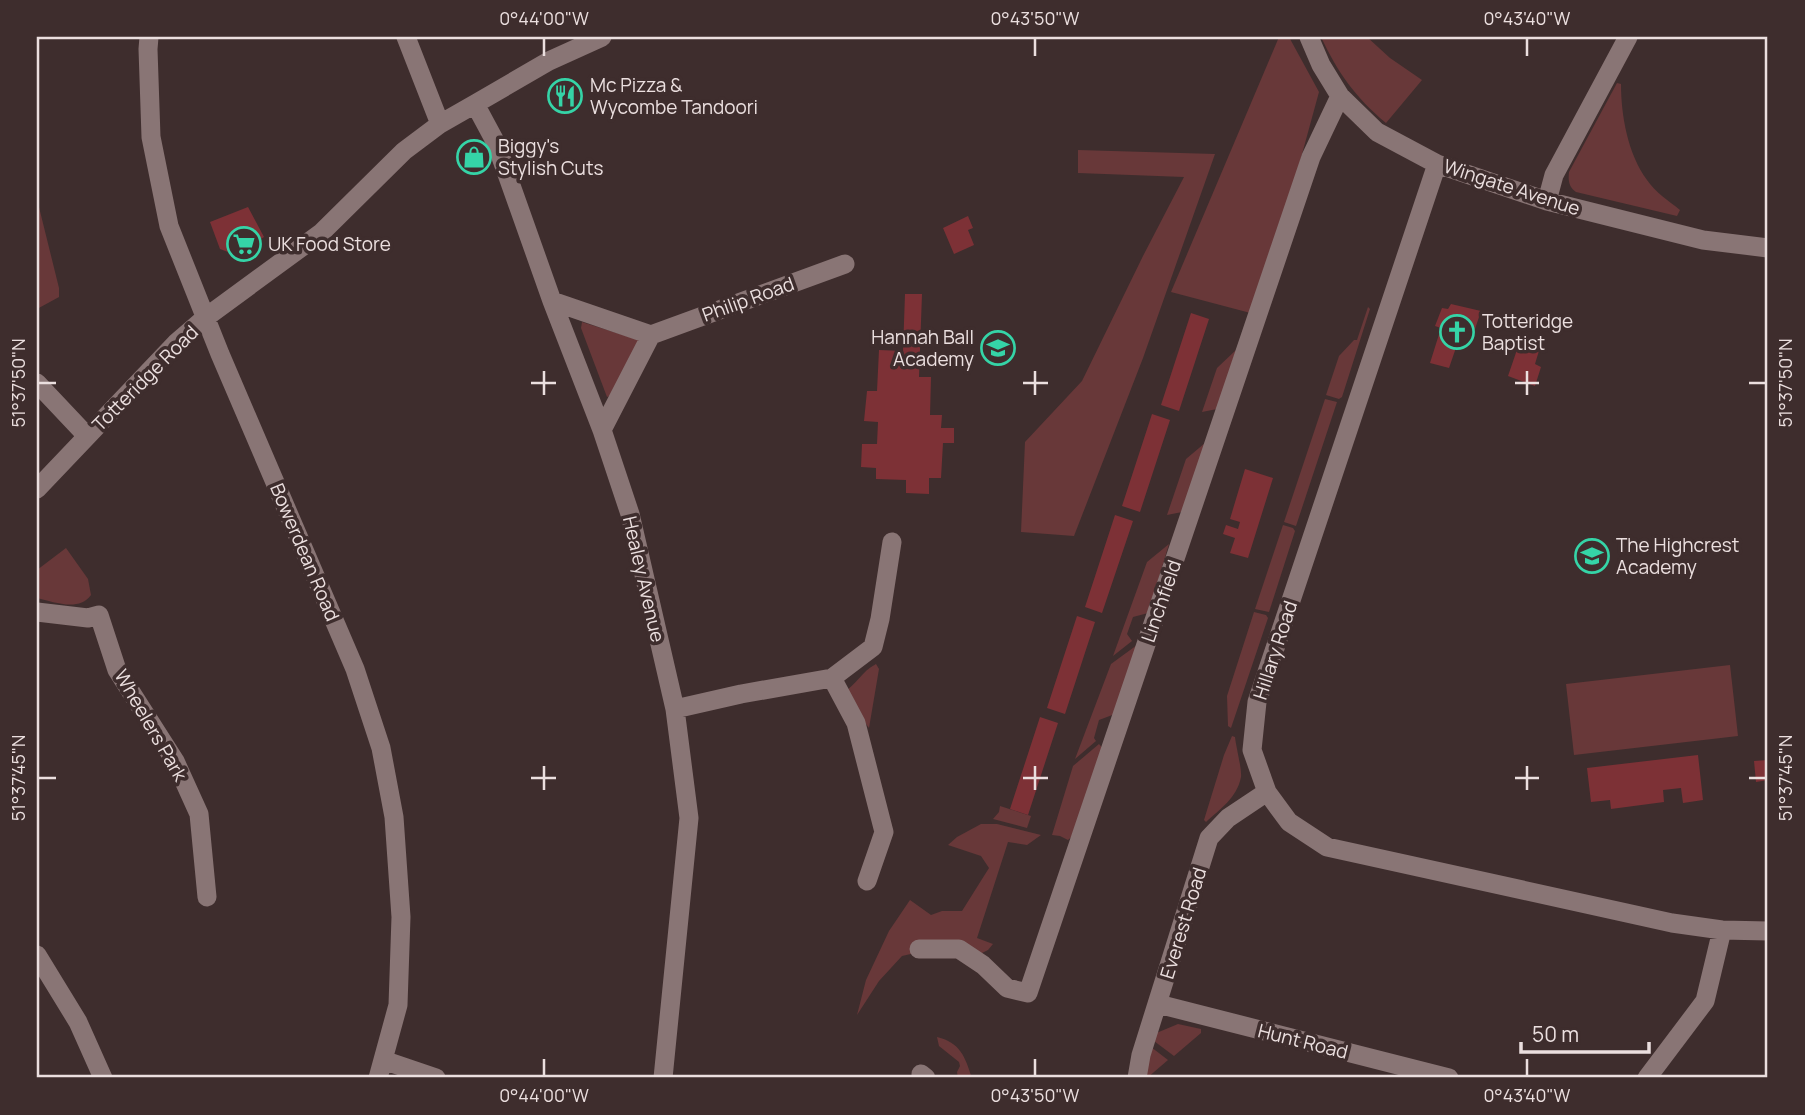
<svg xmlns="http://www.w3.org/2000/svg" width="1805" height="1115" font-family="Manrope,sans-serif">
  <rect width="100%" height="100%" fill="#3e2d2d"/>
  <path fill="#683839" d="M 1279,37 L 1289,37 L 1319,92 L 1258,315 L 1171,292 Z
    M 1321,37 L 1367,37 L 1390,58 L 1422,80 L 1386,123 C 1355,97 1338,73 1321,37 Z
    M 1617,83 L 1621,84 C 1621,116 1628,154 1647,180 C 1655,192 1669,201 1680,210 L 1677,216 L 1576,192 C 1569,187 1568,181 1569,172 Z
    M 1078,150 L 1215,154 L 1143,358 L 1074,536 L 1021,532 L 1025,442 L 1082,381 L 1143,256 L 1184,177 L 1078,173 Z
    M 37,199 L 59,288 L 59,297 L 37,309 Z
    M 1368,307 L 1370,309 L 1342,397 L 1339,399 L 1326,395 L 1339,356 L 1354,340 L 1357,340 Z
    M 582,322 L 639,340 L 612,395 L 607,397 L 581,328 Z
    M 1236,350 L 1217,409 L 1202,412 L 1217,368 Z
    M 1325,399 L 1337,402 L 1296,526 L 1284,522 Z
    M 1205,443 L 1182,512 L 1167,515 L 1186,459 Z
    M 1283,525 L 1293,528 L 1295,531 L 1269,612 L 1255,609 Z
    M 1169,544 L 1148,613 L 1133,617 L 1127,634 L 1132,641 L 1113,656 L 1147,562 Z
    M 66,548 L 88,579 L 91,595 C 79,612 54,602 37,598 L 37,570 Z
    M 1254,612 L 1266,615 L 1268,618 L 1231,728 L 1228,726 L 1227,696 Z
    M 1137,645 L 1115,714 L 1099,720 L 1094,738 L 1096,741 L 1075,759 L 1111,664 Z
    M 876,664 L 879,669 L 869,728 L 843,693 C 856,685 862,671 876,664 Z
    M 1730,665 L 1738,736 L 1574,755 L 1566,684 Z
    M 1232,736 L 1235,737 C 1236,747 1242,769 1241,777 C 1237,798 1220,809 1206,822 L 1204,820 L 1224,755 Z
    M 1099,744 L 1104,750 L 1075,834 L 1068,840 L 1060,836 L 1052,835 L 1073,766 Z
    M 1000,806 L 1031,816 L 1027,828 L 993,819 L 999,812 Z
    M 981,824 L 997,824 L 1041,835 L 1027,845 L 1008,842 L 977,938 L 993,944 L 988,950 L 982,953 L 937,948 L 902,956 L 879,981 L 857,1015 L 866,980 L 889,931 L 910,900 L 931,915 L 942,911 L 962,911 L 989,868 L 981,856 L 948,845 L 957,837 Z
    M 1178,1024 L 1201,1029 L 1201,1033 L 1174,1056 L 1154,1041 L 1154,1034 Z
    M 937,1037 C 961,1043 965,1057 972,1078 L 958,1078 L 957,1072 L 960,1066 L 959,1062 L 939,1046 Z
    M 1151,1047 L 1168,1060 L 1147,1078 L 1145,1073 Z"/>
  <path fill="#7d3136" d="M 248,207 L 264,237 L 236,255 L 220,249 L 210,222 Z
    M 968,216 L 973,228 L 968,230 L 974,245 L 954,254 L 943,228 Z
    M 905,294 L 922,294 L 919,377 L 931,377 L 930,415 L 942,415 L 941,428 L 954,428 L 954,443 L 943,443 L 941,478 L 929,478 L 929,494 L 906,493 L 906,480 L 876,479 L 876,468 L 861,467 L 862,444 L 877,444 L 878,422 L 864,421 L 867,391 L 877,391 L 879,350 L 903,351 Z
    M 1451,304 L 1481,311 L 1471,341 L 1460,336 L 1449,368 L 1430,363 L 1441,328 L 1435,326 L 1442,308 L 1448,309 Z
    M 1191,313 L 1209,319 L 1179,411 L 1161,405 Z
    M 1521,338 L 1541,344 L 1535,364 L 1541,367 L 1535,386 L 1508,376 Z
    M 1152,414 L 1170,420 L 1140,512 L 1122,506 Z
    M 1245,469 L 1273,478 L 1248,558 L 1230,553 L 1235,538 L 1223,534 L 1226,525 L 1238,529 L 1240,522 L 1230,519 Z
    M 1115,515 L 1133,521 L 1102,613 L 1085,607 Z
    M 1077,616 L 1095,622 L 1065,714 L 1047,708 Z
    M 1040,717 L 1058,723 L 1028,815 L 1010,809 Z
    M 1698,755 L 1703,800 L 1683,803 L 1681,788 L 1663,790 L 1664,802 L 1611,809 L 1610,800 L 1591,802 L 1587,768 Z
    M 1768,760 L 1768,780 L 1756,782 L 1754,761 Z"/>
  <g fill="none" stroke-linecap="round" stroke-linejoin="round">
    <path stroke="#897575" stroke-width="19" d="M 149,37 L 148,49 L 151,137 L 169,226 L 220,354 L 355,669 L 381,748 L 394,817 L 401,917 L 398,1005 L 378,1078
      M 406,37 L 440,124
      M 1309,37 L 1321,65 L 1340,96 L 1377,132 L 1437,164 L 1547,201 L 1703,240 L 1768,248
      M 475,104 L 496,143 L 552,301 L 602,430 L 630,514 L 675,709 L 689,818 L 663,1078
      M 1437,164 L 1257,702 L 1252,750 L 1267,792 L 1289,822 L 1327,847 L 1672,923 L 1722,930 L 1768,931
      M 1547,201 L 1554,175 L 1628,37
      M 552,301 L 651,335
      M 37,383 L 87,436
      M 602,430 L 651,335 L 845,264
      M 37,489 L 176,343 L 205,318 L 321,233 L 404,151 L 440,124 L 475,104 L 549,61 L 602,37
      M 37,612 L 88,618 L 99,615 L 117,670 L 175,761 L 199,814 L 207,897
      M 832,678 L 856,723 L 884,832 L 867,881
      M 675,709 L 741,694 L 832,678 L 873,647 L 880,619 L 892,542
      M 919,949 L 959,949 L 983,965 L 1007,988 L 1028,993 L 1311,157 L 1340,96
      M 37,955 L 78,1022 L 103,1078
      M 1158,1004 L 1449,1078
      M 383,1060 L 436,1078
      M 921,1074 L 926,1078
      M 1137,1078 L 1141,1055 L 1209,838 L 1228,818 L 1267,792
      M 1647,1078 L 1705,1001 L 1722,930"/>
  </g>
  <path fill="none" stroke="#ebdfdf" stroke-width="2.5" d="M 544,38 L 544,56M 1035,38 L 1035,56M 1527,38 L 1527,56M 544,371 L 544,395M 1035,371 L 1035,395M 1527,371 L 1527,395M 38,383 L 56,383M 531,383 L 556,383M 1023,383 L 1048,383M 1515,383 L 1539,383M 1749,383 L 1766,383M 544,766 L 544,790M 1035,766 L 1035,790M 1527,766 L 1527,790M 38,778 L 56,778M 531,778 L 556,778M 1023,778 L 1048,778M 1515,778 L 1539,778M 1749,778 L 1766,778M 544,1059 L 544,1076M 1035,1059 L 1035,1076M 1527,1059 L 1527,1076"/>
  <defs>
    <g id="restaurant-ring" transform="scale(1.75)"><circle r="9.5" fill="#3e2d2d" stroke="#35d4a7" stroke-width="1.5"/><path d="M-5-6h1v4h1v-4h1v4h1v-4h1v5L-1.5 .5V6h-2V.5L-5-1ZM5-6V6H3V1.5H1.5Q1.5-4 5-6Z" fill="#35d4a7"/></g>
    <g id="shop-ring" transform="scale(1.75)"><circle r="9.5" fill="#3e2d2d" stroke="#35d4a7" stroke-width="1.5"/><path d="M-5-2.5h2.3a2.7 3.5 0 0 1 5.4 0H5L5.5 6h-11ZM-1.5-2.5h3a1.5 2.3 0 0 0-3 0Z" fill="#35d4a7"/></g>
    <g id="supermarket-ring" transform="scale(1.75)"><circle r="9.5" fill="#3e2d2d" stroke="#35d4a7" stroke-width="1.5"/><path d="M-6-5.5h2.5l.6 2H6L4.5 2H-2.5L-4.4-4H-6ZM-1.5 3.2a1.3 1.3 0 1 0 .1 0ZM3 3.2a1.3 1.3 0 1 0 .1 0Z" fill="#35d4a7"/></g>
    <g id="church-ring" transform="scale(1.75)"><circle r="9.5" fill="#3e2d2d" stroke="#35d4a7" stroke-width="1.5"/><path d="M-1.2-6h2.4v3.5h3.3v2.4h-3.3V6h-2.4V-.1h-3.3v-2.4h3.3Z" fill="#35d4a7"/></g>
    <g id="school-ring" transform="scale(1.75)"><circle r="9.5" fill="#3e2d2d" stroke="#35d4a7" stroke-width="1.5"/><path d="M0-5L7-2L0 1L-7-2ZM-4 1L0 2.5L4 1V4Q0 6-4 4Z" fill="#35d4a7"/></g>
  </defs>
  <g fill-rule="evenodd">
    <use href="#restaurant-ring" x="565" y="96"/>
    <use href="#shop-ring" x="474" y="157"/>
    <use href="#supermarket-ring" x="244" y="244"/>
    <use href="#church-ring" x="1457" y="332"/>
    <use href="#school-ring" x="998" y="348"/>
    <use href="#school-ring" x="1592" y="556"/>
  </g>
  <g text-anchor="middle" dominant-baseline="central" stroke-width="7" stroke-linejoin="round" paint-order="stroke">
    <g font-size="19" fill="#ebdfdf" stroke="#3e2d2d" text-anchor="start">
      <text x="590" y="85">Mc Pizza &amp;<tspan x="590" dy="22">Wycombe Tandoori</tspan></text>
      <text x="498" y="146">Biggy's<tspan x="498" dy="22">Stylish Cuts</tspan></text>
      <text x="268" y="244">UK Food Store</text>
      <text x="1482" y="321">Totteridge<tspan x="1482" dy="22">Baptist</tspan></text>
      <text x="974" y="337" text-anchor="end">Hannah Ball<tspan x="974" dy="22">Academy</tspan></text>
      <text x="1616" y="545">The Highcrest<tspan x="1616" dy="22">Academy</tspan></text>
    </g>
    <g font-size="19" fill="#ebdfdf" stroke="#3e2d2d">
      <text transform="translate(1512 187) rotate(18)">Wingate Avenue</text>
      <text transform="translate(748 299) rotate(-20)">Philip Road</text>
      <text transform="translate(145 378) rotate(-45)">Totteridge Road</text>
      <text transform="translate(305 552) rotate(67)">Bowerdean Road</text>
      <text transform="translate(644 579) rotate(77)">Healey Avenue</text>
      <text transform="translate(1161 601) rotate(-71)">Linchfield</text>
      <text transform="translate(1275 650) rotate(-72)">Hillary Road</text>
      <text transform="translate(151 725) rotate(60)">Wheelers Park</text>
      <text transform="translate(1183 923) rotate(-73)">Everest Road</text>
      <text transform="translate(1303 1041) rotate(14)">Hunt Road</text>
    </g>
  </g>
  <rect width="1805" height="1115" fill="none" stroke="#3e2d2d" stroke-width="77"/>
  <path d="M1521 1042v10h128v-10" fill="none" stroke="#ebdfdf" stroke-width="3.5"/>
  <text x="1532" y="1042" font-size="21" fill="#ebdfdf" stroke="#3e2d2d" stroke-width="5" paint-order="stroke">50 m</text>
  <rect x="38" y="38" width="1728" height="1038" fill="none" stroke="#ebdfdf" stroke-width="2.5"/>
  <g font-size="18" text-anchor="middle" fill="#ebdfdf">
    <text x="544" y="25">0°44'00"W</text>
    <text x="1035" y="25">0°43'50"W</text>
    <text x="1527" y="25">0°43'40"W</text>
    <text transform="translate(19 383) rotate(-90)" y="6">51°37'50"N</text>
    <text transform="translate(1786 383) rotate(-90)" y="6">51°37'50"N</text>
    <text transform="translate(19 778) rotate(-90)" y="6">51°37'45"N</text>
    <text transform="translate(1786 778) rotate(-90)" y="6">51°37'45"N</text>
    <text x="544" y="1102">0°44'00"W</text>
    <text x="1035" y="1102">0°43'50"W</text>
    <text x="1527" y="1102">0°43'40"W</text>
  </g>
</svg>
